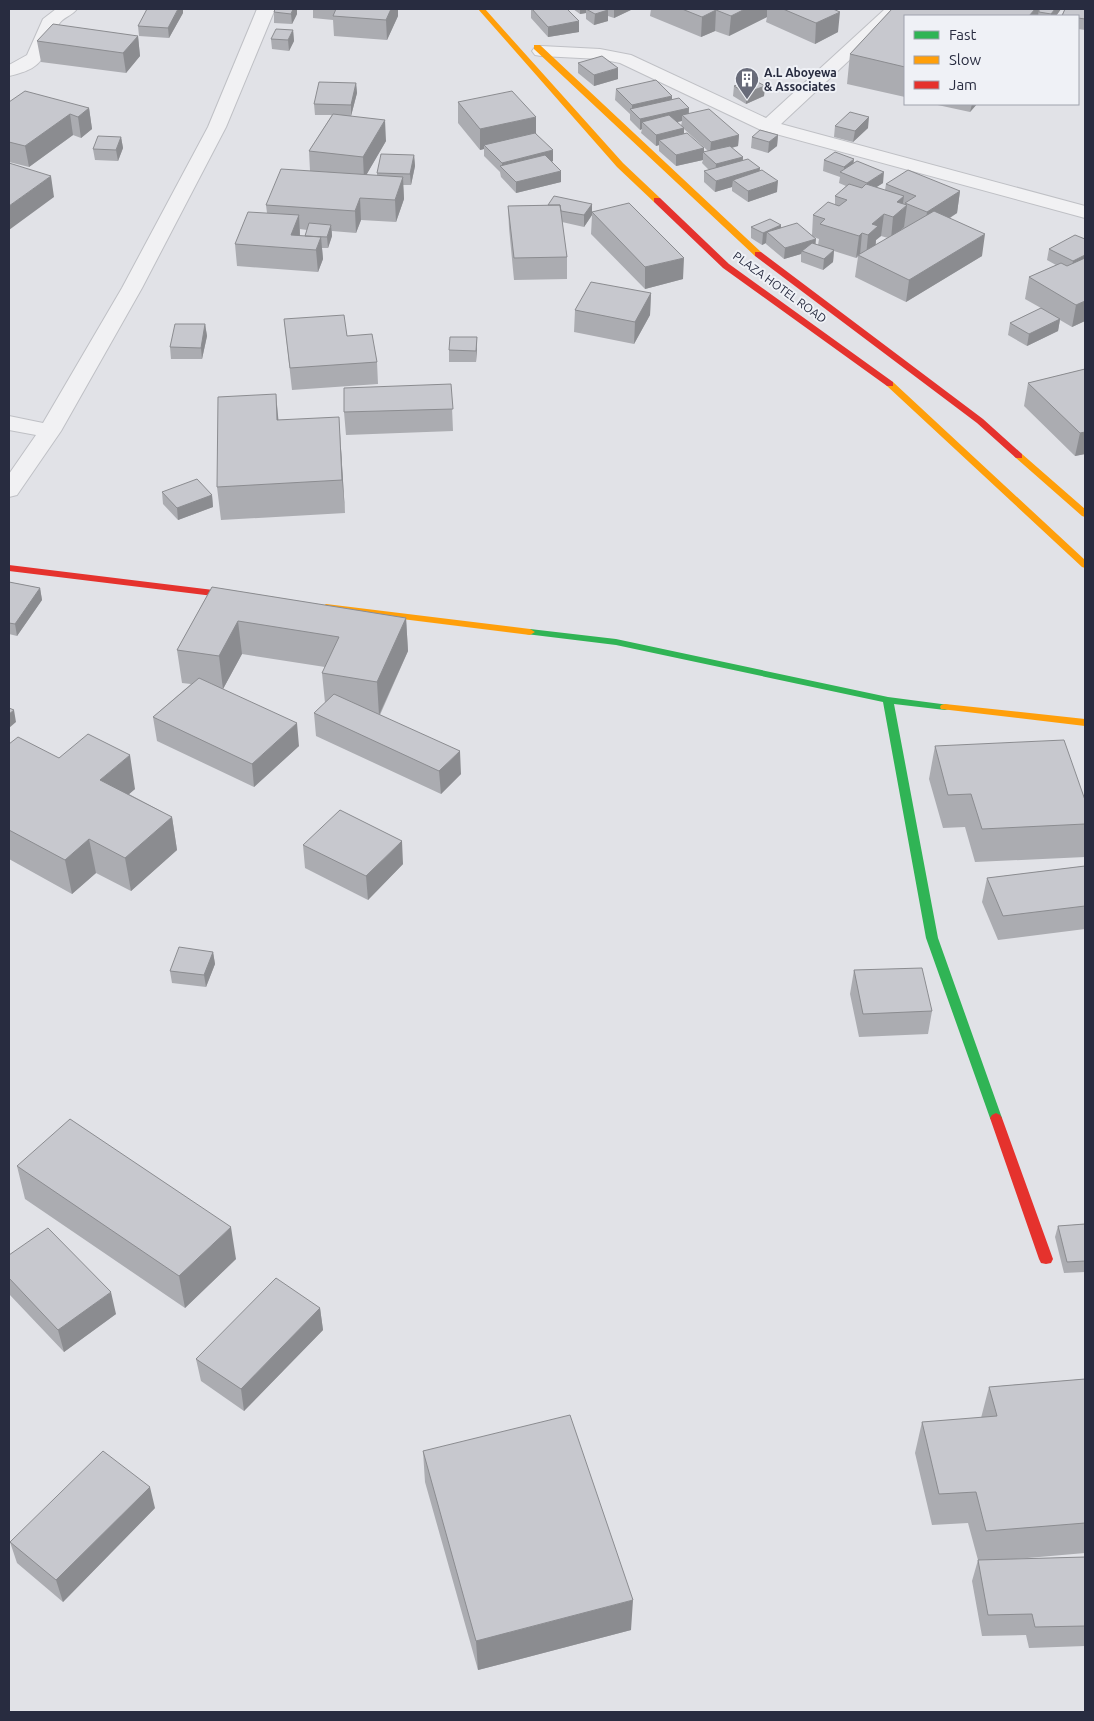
<svg xmlns="http://www.w3.org/2000/svg" width="1094" height="1721" font-family="Ubuntu,sans-serif">
  <rect width="100%" height="100%" fill="#e1e2e7"/>
  <g fill="none" stroke-linecap="round" stroke-linejoin="round">
    <g stroke="#bfc0c5" stroke-width="2">
      <path id="street" d="M 56,9 L 77,9 C 72,16 63,17 59,24 C 40,53 51,67 9,76 L 9,65 L 27,55 L 43,19 Z
        M 257,9 L 275,9 L 226,127 L 142,288 L 61,431 L 17,495 L 9,497 L 9,474 L 36,435 L 9,430 L 9,416 L 43,423 L 122,288 L 208,127 Z
        M 885,9 L 904,9 L 781,124 L 1085,206 L 1085,218 L 761,130 L 620,63 L 600,59 L 541,56 L 535,55 L 532,51 L 535,47 L 541,46 L 600,49 L 631,55 L 766,118 Z"/>
    </g>
    <use href="#street" fill="#f1f1f3" fill-rule="evenodd"/>
    <path fill="#30b455" fill-rule="evenodd" d="M 530,629 L 616,639 L 888,697 L 949,705 L 950,707 L 949,709 L 945,710 L 894,704 L 938,938 L 1002,1118 L 1000,1121 L 996,1123 L 992,1121 L 990,1118 L 926,938 L 883,702 L 616,645 L 526,634 L 525,632 L 526,630 Z"/>
    <path fill="#ff9f0a" fill-rule="evenodd" d="M 478,9 L 485,9 L 623,163 L 660,198 L 660,202 L 654,202 L 617,167 Z
      M 534,45 L 540,45 L 761,252 L 761,256 L 755,256 L 534,49 Z
      M 890,381 L 893,382 L 1085,560 L 1085,568 L 1082,567 L 887,386 L 886,384 Z
      M 1019,453 L 1022,454 L 1085,509 L 1085,517 L 1082,516 L 1016,458 L 1014,456 Z
      M 326,604 L 530,629 L 535,632 L 530,635 L 322,609 L 321,607 Z
      M 945,704 L 1085,719 L 1085,726 L 941,709 L 940,707 L 941,705 Z"/>
    <path fill="#e5322d" fill-rule="evenodd" d="M 654,198 L 660,198 L 729,264 L 893,382 L 893,386 L 887,386 L 723,268 L 654,202 Z
      M 755,252 L 761,252 L 983,419 L 1022,454 L 1022,458 L 1016,458 L 977,423 L 755,256 Z
      M 9,565 L 246,594 L 251,597 L 246,600 L 9,571 Z
      M 996,1113 L 1000,1115 L 1002,1118 L 1053,1259 L 1051,1263 L 1046,1264 L 1041,1263 L 1039,1259 L 990,1118 L 992,1115 Z"/>
  </g>
  <path fill="#abacb1" fill-rule="evenodd" d="M 313,9 L 398,9 L 398,16 L 387,40 L 334,36 L 333,20 L 313,18 Z
    M 531,9 L 567,9 L 579,32 L 548,37 L 531,18 Z
    M 573,9 L 633,9 L 614,18 L 608,16 L 608,21 L 594,25 L 586,19 L 586,13 L 580,14 Z
    M 651,9 L 833,9 L 838,32 L 815,44 L 766,22 L 767,17 L 729,36 L 715,31 L 701,37 L 650,16 Z
    M 892,9 L 1061,9 L 1056,16 L 905,16 L 905,97 L 847,84 L 850,54 Z
    M 1065,9 L 1085,9 L 1085,30 L 1078,29 L 1078,16 L 1061,16 Z
    M 274,12 L 297,14 L 292,24 L 274,23 Z
    M 183,13 L 169,38 L 139,36 L 138,26 Z
    M 293,30 L 294,41 L 289,51 L 272,49 L 271,39 Z
    M 138,36 L 140,56 L 126,73 L 41,62 L 37,41 Z
    M 578,63 L 618,79 L 594,86 L 578,73 Z
    M 356,83 L 357,93 L 351,116 L 386,141 L 366,175 L 377,176 L 377,173 L 414,155 L 415,166 L 411,185 L 403,185 L 404,199 L 396,222 L 361,220 L 356,233 L 332,231 L 332,236 L 328,248 L 322,248 L 323,259 L 318,272 L 237,266 L 235,244 L 267,213 L 266,205 L 310,171 L 309,151 L 332,115 L 315,115 L 314,104 ZM 300,229 L 307,230 L 305,236 L 300,236 Z
    M 734,86 L 765,86 L 764,96 L 746,104 L 733,96 Z
    M 616,89 L 672,100 L 689,108 L 689,114 L 739,135 L 738,146 L 732,148 L 743,157 L 743,160 L 760,168 L 759,171 L 777,192 L 748,202 L 732,191 L 732,187 L 715,192 L 704,182 L 704,171 L 709,170 L 702,163 L 703,160 L 676,166 L 659,151 L 659,145 L 656,146 L 641,133 L 642,129 L 640,130 L 630,120 L 630,114 L 615,100 ZM 682,121 L 681,126 L 677,122 ZM 684,129 L 708,151 L 704,152 L 704,148 L 684,133 Z
    M 9,102 L 89,108 L 92,129 L 81,138 L 73,135 L 29,167 L 9,162 Z
    M 458,102 L 536,133 L 553,161 L 552,162 L 561,182 L 516,193 L 501,177 L 500,172 L 484,156 L 484,149 L 480,150 L 458,123 Z
    M 933,104 L 977,104 L 970,112 Z
    M 835,126 L 868,128 L 853,142 L 834,137 Z
    M 778,135 L 777,146 L 768,153 L 751,148 L 752,137 Z
    M 121,137 L 123,148 L 118,161 L 95,160 L 93,149 Z
    M 824,160 L 853,164 L 883,183 L 876,187 L 885,190 L 886,184 L 960,191 L 957,213 L 950,218 L 982,256 L 906,302 L 855,277 L 858,257 L 856,258 L 834,251 L 833,262 L 823,270 L 801,262 L 801,254 L 784,259 L 766,244 L 766,243 L 762,245 L 751,238 L 751,227 L 781,228 L 812,235 L 813,215 L 835,205 L 835,196 L 846,186 L 839,183 L 840,177 L 823,171 ZM 881,236 L 888,238 L 876,245 L 876,240 ZM 814,237 L 819,239 L 818,245 L 815,244 Z
    M 592,204 L 592,212 L 683,279 L 645,289 L 591,234 L 592,215 L 584,227 L 562,222 L 567,257 L 567,279 L 514,280 L 509,228 L 508,206 Z
    M 1085,239 L 1085,321 L 1072,327 L 1060,320 L 1058,331 L 1027,346 L 1008,335 L 1010,323 L 1041,308 L 1025,299 L 1029,277 L 1056,265 L 1047,260 L 1049,249 Z
    M 651,293 L 650,315 L 634,344 L 574,332 L 575,310 Z
    M 284,319 L 347,336 L 377,362 L 378,384 L 292,390 Z
    M 205,324 L 207,336 L 202,359 L 171,359 L 170,347 Z
    M 477,337 L 476,362 L 449,362 L 449,350 Z
    M 1085,369 L 1085,454 L 1075,456 L 1024,406 L 1028,383 Z
    M 451,384 L 453,431 L 346,435 L 344,412 Z
    M 278,420 L 341,449 L 345,513 L 221,520 L 217,487 Z
    M 162,492 L 212,495 L 213,507 L 178,520 L 163,504 Z
    M 9,582 L 40,588 L 42,600 L 17,636 L 9,634 Z
    M 212,587 L 406,618 L 408,651 L 380,715 L 461,774 L 441,794 L 316,736 L 314,713 L 325,703 L 322,673 L 325,667 L 242,654 L 223,689 L 299,746 L 254,787 L 157,741 L 153,717 L 191,684 L 182,683 L 177,650 Z
    M 9,744 L 59,758 L 135,789 L 129,794 L 172,817 L 177,850 L 131,891 L 96,873 L 72,894 L 9,859 Z
    M 935,746 L 1085,800 L 1085,857 L 975,862 L 965,827 L 943,828 L 929,779 Z
    M 303,845 L 403,864 L 368,900 L 305,868 Z
    M 1085,866 L 1085,929 L 998,940 L 982,902 L 987,878 Z
    M 213,952 L 215,964 L 206,987 L 172,983 L 170,971 Z
    M 854,970 L 932,1011 L 928,1034 L 859,1037 L 850,994 Z
    M 17,1166 L 236,1259 L 185,1308 L 25,1199 Z
    M 1085,1224 L 1085,1272 L 1064,1273 L 1055,1237 L 1058,1226 Z
    M 9,1255 L 116,1314 L 64,1352 L 9,1294 Z
    M 320,1308 L 323,1330 L 244,1411 L 201,1381 L 196,1359 Z
    M 1085,1379 L 1085,1553 L 1015,1559 L 1085,1557 L 1085,1646 L 1029,1648 L 1026,1635 L 982,1636 L 972,1581 L 978,1560 L 968,1523 L 932,1525 L 915,1453 L 922,1422 L 981,1418 L 989,1387 Z
    M 423,1451 L 631,1630 L 478,1670 L 425,1482 Z
    M 155,1508 L 63,1602 L 17,1563 L 10,1542 Z"/>
  <path fill="#8b8c90" d="M 178,9 L 183,9 L 183,13 L 169,38 L 168,28 Z
    M 293,9 L 297,9 L 297,14 L 292,24 L 291,14 Z
    M 391,9 L 398,9 L 398,16 L 387,40 L 386,20 Z
    M 580,9 L 599,9 L 586,9 L 586,13 L 580,14 Z
    M 614,9 L 633,9 L 614,18 Z
    M 745,9 L 767,9 L 767,17 L 729,36 L 731,16 Z
    M 1035,9 L 1039,9 L 1038,16 L 1029,16 Z
    M 1055,9 L 1061,9 L 1056,16 L 1051,16 L 1051,14 Z
    M 608,10 L 608,21 L 594,25 L 595,14 Z
    M 716,10 L 715,31 L 701,37 L 702,17 Z
    M 840,12 L 838,32 L 815,44 L 816,23 Z
    M 579,21 L 579,32 L 548,37 L 548,27 Z
    M 293,30 L 294,41 L 289,51 L 288,40 Z
    M 138,36 L 140,56 L 126,73 L 123,53 Z
    M 618,68 L 618,79 L 594,86 L 594,75 Z
    M 356,83 L 357,93 L 351,116 L 351,105 Z
    M 765,86 L 764,96 L 746,104 L 746,93 Z
    M 672,96 L 672,107 L 632,110 L 632,105 Z
    M 972,104 L 977,104 L 970,112 Z
    M 89,108 L 92,129 L 81,138 L 78,117 Z
    M 689,108 L 688,119 L 682,115 L 682,121 L 649,128 L 642,122 L 642,129 L 640,130 L 640,119 Z
    M 70,114 L 73,135 L 29,167 L 25,146 Z
    M 536,117 L 536,139 L 484,145 L 484,149 L 480,150 L 480,129 Z
    M 869,117 L 868,128 L 853,142 L 855,131 Z
    M 385,120 L 386,141 L 364,179 L 363,157 Z
    M 684,128 L 684,139 L 659,140 L 659,145 L 656,146 L 656,135 Z
    M 739,135 L 738,146 L 710,153 L 711,142 Z
    M 778,135 L 777,146 L 768,153 L 769,142 Z
    M 121,137 L 123,148 L 118,161 L 116,150 Z
    M 704,148 L 704,153 L 703,152 L 703,160 L 676,166 L 676,155 Z
    M 553,150 L 553,161 L 507,172 L 502,167 L 502,163 Z
    M 414,155 L 415,166 L 411,185 L 410,174 Z
    M 743,157 L 742,168 L 715,175 L 716,164 Z
    M 854,159 L 853,170 L 844,174 L 844,167 Z
    M 760,168 L 759,179 L 733,180 L 732,187 L 715,192 L 716,181 Z
    M 561,171 L 561,182 L 516,193 L 516,182 Z
    M 884,172 L 883,183 L 866,194 L 867,183 Z
    M 51,176 L 54,197 L 9,230 L 9,206 Z
    M 403,177 L 404,199 L 396,222 L 395,200 Z
    M 778,181 L 777,192 L 748,202 L 748,191 Z
    M 960,191 L 957,213 L 924,234 L 927,212 Z
    M 904,196 L 902,210 L 907,205 L 904,227 L 891,239 L 893,217 L 897,202 Z
    M 360,198 L 361,220 L 356,233 L 355,211 Z
    M 592,204 L 592,215 L 584,227 L 584,215 Z
    M 884,214 L 881,236 L 876,240 L 875,248 L 866,257 L 868,235 L 872,224 Z
    M 299,215 L 300,237 L 291,235 Z
    M 331,225 L 332,236 L 328,248 L 327,237 Z
    M 781,225 L 781,236 L 767,232 L 766,243 L 762,245 L 763,233 Z
    M 862,233 L 860,255 L 858,255 L 856,258 L 859,236 Z
    M 985,234 L 982,256 L 906,302 L 909,280 Z
    M 321,237 L 323,259 L 318,272 L 316,250 Z
    M 816,239 L 815,250 L 802,251 L 801,254 L 784,259 L 785,248 Z
    M 834,250 L 833,262 L 823,270 L 824,259 Z
    M 1085,255 L 1083,266 L 1071,272 L 1073,261 Z
    M 684,258 L 683,279 L 645,289 L 645,267 Z
    M 651,293 L 650,315 L 634,344 L 635,322 Z
    M 1085,301 L 1085,321 L 1072,327 L 1076,305 Z
    M 1060,319 L 1058,331 L 1027,346 L 1029,334 Z
    M 205,324 L 207,336 L 202,359 L 201,348 Z
    M 477,337 L 477,349 L 476,362 L 476,351 Z
    M 276,394 L 279,426 L 277,420 Z
    M 339,417 L 345,513 L 342,480 Z
    M 1085,432 L 1085,454 L 1075,456 L 1080,433 Z
    M 212,495 L 213,507 L 178,520 L 177,508 Z
    M 40,588 L 42,600 L 17,636 L 15,624 Z
    M 406,618 L 408,651 L 379,715 L 377,682 Z
    M 238,621 L 242,654 L 223,689 L 219,656 Z
    M 14,710 L 16,722 L 9,728 L 9,714 Z
    M 297,723 L 299,746 L 254,787 L 252,764 Z
    M 460,751 L 461,774 L 441,794 L 439,771 Z
    M 130,755 L 135,789 L 107,813 L 100,780 Z
    M 172,817 L 177,850 L 131,891 L 125,858 Z
    M 89,839 L 96,873 L 72,894 L 65,860 Z
    M 402,841 L 403,864 L 368,900 L 366,876 Z
    M 213,952 L 215,964 L 206,987 L 204,975 Z
    M 231,1227 L 236,1259 L 185,1308 L 179,1276 Z
    M 111,1292 L 116,1314 L 64,1352 L 58,1330 Z
    M 320,1308 L 323,1330 L 244,1411 L 241,1389 Z
    M 150,1487 L 155,1508 L 63,1602 L 56,1580 Z
    M 633,1600 L 631,1630 L 478,1670 L 476,1641 Z"/>
  <path fill="#c7c8ce" stroke="#8b8c90" d="M 147,9 L 178,9 L 168,28 L 138,26 Z
    M 275,9 L 293,9 L 291,14 L 274,12 Z
    M 336,9 L 391,9 L 386,20 L 333,16 Z
    M 532,9 L 567,9 L 579,21 L 548,27 Z
    M 586,9 L 606,9 L 608,10 L 595,14 Z
    M 682,9 L 745,9 L 731,16 L 716,10 L 702,17 Z
    M 783,9 L 833,9 L 840,12 L 816,23 Z
    M 892,9 L 1035,9 L 1029,16 L 905,16 L 905,67 L 850,54 Z
    M 1039,9 L 1055,9 L 1051,14 L 1039,12 Z
    M 1065,9 L 1085,9 L 1085,19 L 1078,18 L 1078,16 L 1062,16 Z
    M 53,24 L 138,36 L 123,53 L 37,41 Z
    M 276,29 L 293,30 L 288,40 L 271,39 Z
    M 602,56 L 618,68 L 594,75 L 578,63 Z
    M 752,79 L 765,86 L 746,93 L 734,86 Z
    M 656,80 L 672,96 L 632,105 L 616,89 Z
    M 319,82 L 356,83 L 351,105 L 314,104 Z
    M 25,91 L 89,108 L 78,117 L 70,114 L 25,146 L 9,142 L 9,102 Z
    M 512,91 L 536,117 L 480,129 L 458,102 Z
    M 679,98 L 689,108 L 640,119 L 630,109 Z
    M 709,109 L 739,135 L 711,142 L 682,115 Z
    M 850,112 L 869,117 L 855,131 L 835,126 Z
    M 333,114 L 385,120 L 363,157 L 309,151 Z
    M 669,115 L 684,128 L 656,135 L 642,122 Z
    M 760,130 L 778,135 L 769,142 L 752,137 Z
    M 535,133 L 553,150 L 502,163 L 484,145 Z
    M 687,133 L 704,148 L 676,155 L 659,140 Z
    M 98,136 L 121,137 L 116,150 L 93,149 Z
    M 730,146 L 743,157 L 716,164 L 703,152 Z
    M 835,152 L 854,159 L 844,167 L 824,160 Z
    M 381,154 L 414,155 L 410,174 L 377,173 Z
    M 545,155 L 561,171 L 516,182 L 500,166 Z
    M 748,159 L 760,168 L 716,181 L 704,171 Z
    M 857,161 L 884,172 L 867,183 L 840,172 Z
    M 9,163 L 51,176 L 9,206 Z
    M 281,169 L 403,177 L 395,200 L 360,198 L 355,211 L 266,205 Z
    M 762,170 L 778,181 L 748,191 L 733,180 Z
    M 908,170 L 960,191 L 927,212 L 905,203 L 916,196 L 886,184 Z
    M 849,184 L 862,188 L 866,184 L 904,196 L 897,202 L 907,205 L 893,217 L 884,214 L 872,224 L 878,226 L 868,235 L 862,233 L 859,236 L 820,224 L 825,219 L 813,215 L 828,202 L 839,206 L 847,200 L 835,196 Z
    M 554,196 L 592,204 L 584,215 L 561,211 L 560,205 L 548,205 Z
    M 629,203 L 684,258 L 645,267 L 592,212 Z
    M 560,205 L 567,257 L 514,258 L 508,206 Z
    M 934,211 L 985,234 L 909,280 L 858,255 Z
    M 248,212 L 299,215 L 291,235 L 321,237 L 316,250 L 235,244 Z
    M 770,219 L 781,225 L 763,233 L 751,227 Z
    M 309,223 L 331,225 L 327,237 L 305,236 Z
    M 797,223 L 816,239 L 785,248 L 767,232 Z
    M 1075,235 L 1085,239 L 1085,255 L 1073,261 L 1049,249 Z
    M 812,243 L 834,250 L 824,259 L 802,251 Z
    M 1085,258 L 1085,301 L 1076,305 L 1029,277 L 1061,263 L 1067,266 Z
    M 591,282 L 651,293 L 635,322 L 575,310 Z
    M 1041,308 L 1060,319 L 1029,334 L 1010,323 Z
    M 344,315 L 347,336 L 372,334 L 377,362 L 290,368 L 284,319 Z
    M 175,324 L 205,324 L 201,348 L 170,347 Z
    M 450,337 L 477,337 L 476,351 L 449,350 Z
    M 1085,369 L 1085,432 L 1080,433 L 1028,383 Z
    M 451,384 L 453,409 L 344,412 L 344,388 Z
    M 276,394 L 277,420 L 339,417 L 342,480 L 217,487 L 218,397 Z
    M 197,479 L 212,495 L 177,508 L 162,492 Z
    M 9,582 L 40,588 L 15,624 L 9,623 Z
    M 212,587 L 406,618 L 377,682 L 322,673 L 339,637 L 238,621 L 219,656 L 177,650 Z
    M 199,678 L 297,723 L 252,764 L 153,717 Z
    M 334,694 L 460,751 L 439,771 L 314,713 Z
    M 9,708 L 14,710 L 9,714 Z
    M 88,734 L 130,755 L 100,780 L 172,817 L 125,858 L 89,839 L 65,860 L 9,830 L 9,744 L 18,737 L 59,758 Z
    M 1064,740 L 1085,800 L 1085,824 L 982,829 L 971,794 L 948,795 L 935,746 Z
    M 340,810 L 402,841 L 366,876 L 303,845 Z
    M 1085,866 L 1085,906 L 1003,916 L 987,878 Z
    M 179,947 L 213,952 L 204,975 L 170,971 Z
    M 922,968 L 932,1011 L 863,1014 L 854,970 Z
    M 70,1119 L 231,1227 L 179,1276 L 17,1166 Z
    M 1085,1224 L 1085,1261 L 1067,1262 L 1058,1226 Z
    M 48,1228 L 111,1292 L 58,1330 L 9,1278 L 9,1255 Z
    M 276,1278 L 320,1308 L 241,1389 L 196,1359 Z
    M 1085,1379 L 1085,1523 L 986,1531 L 976,1492 L 939,1494 L 922,1422 L 997,1416 L 989,1387 Z
    M 570,1415 L 633,1600 L 476,1641 L 423,1451 Z
    M 103,1451 L 150,1487 L 56,1580 L 10,1542 Z
    M 1085,1557 L 1085,1626 L 1035,1627 L 1032,1614 L 988,1615 L 978,1560 Z"/>
  <defs>
    <g id="building-pin" transform="scale(1.25)"><path d="M0 17L-7.5 6A9.5 9.5 0 1 1 7.5 6Z" fill="#696c7a" stroke="#eff1f6"/><path d="M-4-6H4V6H1V3H-1V6H-4ZM-2.5-4.3h1.7v1.8h-1.7ZM.8-4.3h1.7v1.8H.8ZM-2.5-1h1.7V.8h-1.7ZM.8-1h1.7V.8H.8Z" fill="#fff"/></g>
  </defs>
  <g fill-rule="evenodd">
    <use href="#building-pin" x="747" y="79"/>
  </g>
  <g text-anchor="middle" dominant-baseline="central" stroke-width="4" stroke-linejoin="round" paint-order="stroke">
    <g font-size="12" font-weight="bold" fill="#282c40" stroke="#eff1f6" text-anchor="start">
      <text x="764" y="72">A.L Aboyewa<tspan x="764" dy="14">&amp; Associates</tspan></text>
    </g>
    <g font-size="12" fill="#282c40" stroke="#eff1f6">
      <text transform="translate(780 287) rotate(36)">PLAZA HOTEL ROAD</text>
    </g>
  </g>
  <rect width="1094" height="1721" fill="none" stroke="#282c40" stroke-width="20"/>
  <rect x="904" y="15" width="175" height="90" fill="#eff1f6" stroke="#9fa2ad"/>
  <rect x="914" y="31" width="25" height="8" fill="#30b455" stroke="#9fa2ad"/>
  <text x="949" y="40" font-size="15" fill="#282c40">Fast</text>
  <rect x="914" y="56" width="25" height="8" fill="#ff9f0a" stroke="#9fa2ad"/>
  <text x="949" y="65" font-size="15" fill="#282c40">Slow</text>
  <rect x="914" y="81" width="25" height="8" fill="#e5322d" stroke="#9fa2ad"/>
  <text x="949" y="90" font-size="15" fill="#282c40">Jam</text>
</svg>
